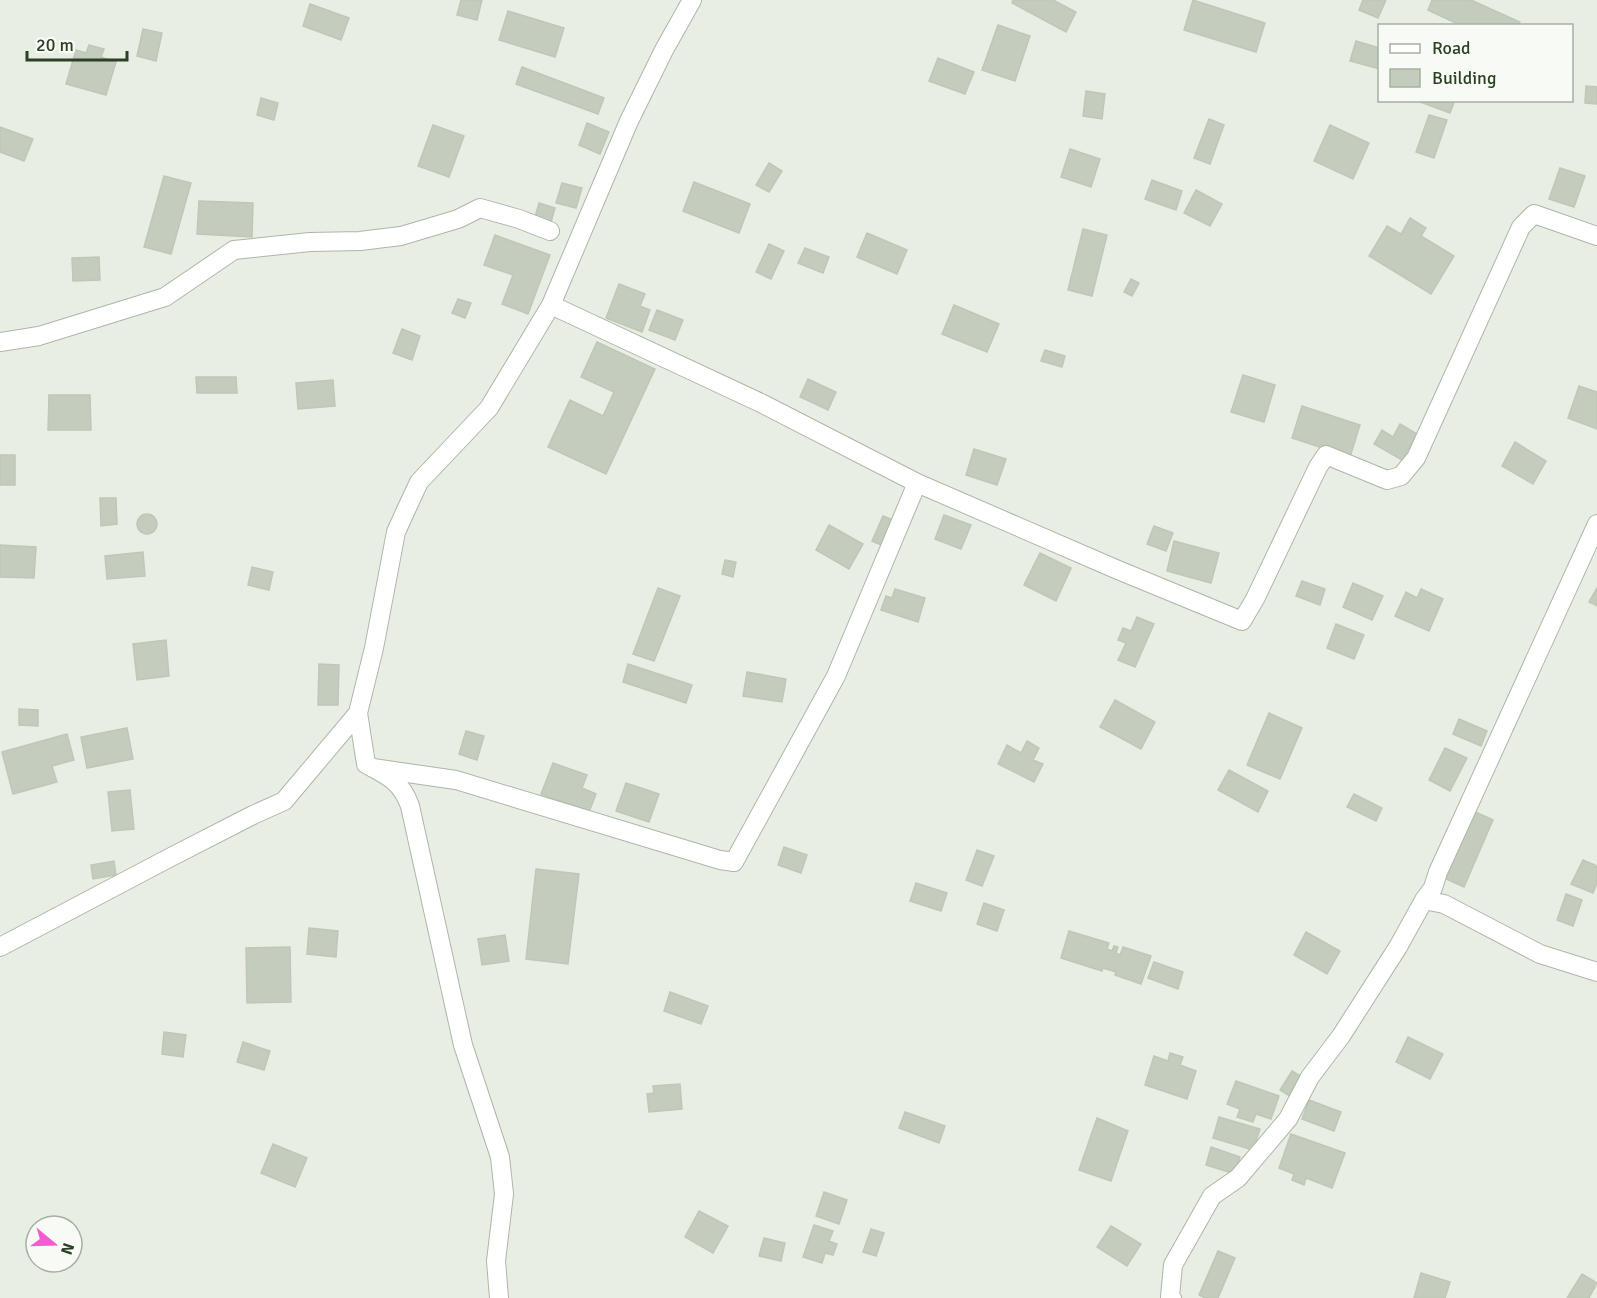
<svg xmlns="http://www.w3.org/2000/svg" width="1597" height="1298" font-family="Signika,sans-serif">
  <rect width="100%" height="100%" fill="#e9eee5"/>
  <path fill="#c3ccbd" stroke="#bec8b7" stroke-width="1.5" d="M 461,0 L 482,0 L 477,20 L 457,15 Z
    M 1013,0 L 1053,0 L 1076,12 L 1066,32 L 1012,3 Z
    M 1193,0 L 1265,23 L 1256,52 L 1184,30 Z
    M 1363,0 L 1386,0 L 1378,18 L 1359,10 Z
    M 1432,0 L 1471,0 L 1520,22 L 1518,26 L 1462,26 L 1428,10 Z
    M 310,4 L 349,18 L 341,40 L 303,26 Z
    M 508,11 L 564,28 L 555,57 L 499,40 Z
    M 998,25 L 1030,36 L 1015,81 L 982,70 Z
    M 143,29 L 162,33 L 156,61 L 137,56 Z
    M 1356,41 L 1380,48 L 1380,69 L 1350,61 Z
    M 89,45 L 104,49 L 101,57 L 116,62 L 106,95 L 66,84 L 76,50 L 86,53 Z
    M 938,58 L 974,72 L 965,94 L 929,81 Z
    M 522,67 L 604,98 L 598,114 L 516,84 Z
    M 1586,86 L 1597,87 L 1597,104 L 1585,103 Z
    M 1086,91 L 1105,94 L 1102,119 L 1083,116 Z
    M 261,98 L 278,103 L 274,120 L 257,115 Z
    M 1415,100 L 1455,100 L 1450,113 Z
    M 1429,115 L 1447,120 L 1434,158 L 1416,152 Z
    M 1209,119 L 1224,125 L 1210,164 L 1194,158 Z
    M 587,123 L 609,132 L 600,154 L 579,145 Z
    M 433,125 L 464,136 L 449,177 L 418,166 Z
    M 1330,125 L 1369,143 L 1353,179 L 1314,161 Z
    M 0,127 L 33,139 L 24,161 L 0,152 Z
    M 1070,149 L 1100,159 L 1091,187 L 1061,177 Z
    M 769,163 L 782,171 L 769,192 L 756,185 Z
    M 1560,168 L 1585,176 L 1574,207 L 1549,199 Z
    M 164,176 L 191,183 L 171,254 L 144,247 Z
    M 1152,180 L 1182,191 L 1176,210 L 1145,199 Z
    M 694,182 L 750,204 L 739,233 L 683,211 Z
    M 562,183 L 582,188 L 576,208 L 556,203 Z
    M 1196,190 L 1222,204 L 1210,226 L 1184,213 Z
    M 199,201 L 253,203 L 252,237 L 197,234 Z
    M 539,203 L 555,208 L 551,222 L 535,217 Z
    M 1410,218 L 1426,228 L 1421,236 L 1454,256 L 1431,294 L 1369,256 L 1387,226 L 1401,234 Z
    M 1083,229 L 1107,235 L 1092,296 L 1068,290 Z
    M 867,233 L 907,250 L 897,274 L 857,257 Z
    M 495,235 L 550,255 L 528,314 L 502,304 L 513,275 L 484,265 Z
    M 769,244 L 784,251 L 771,279 L 756,272 Z
    M 805,248 L 829,257 L 823,273 L 798,263 Z
    M 99,257 L 100,280 L 73,281 L 72,258 Z
    M 1131,279 L 1139,283 L 1132,296 L 1124,292 Z
    M 619,284 L 645,294 L 640,306 L 650,310 L 642,332 L 606,318 Z
    M 458,299 L 471,303 L 465,318 L 452,313 Z
    M 954,305 L 999,324 L 987,352 L 942,334 Z
    M 657,310 L 683,320 L 675,340 L 649,330 Z
    M 402,329 L 420,336 L 412,360 L 393,353 Z
    M 597,342 L 655,369 L 606,474 L 548,447 L 570,400 L 603,416 L 614,392 L 581,377 Z
    M 1045,350 L 1065,356 L 1062,367 L 1041,361 Z
    M 1243,375 L 1275,385 L 1264,422 L 1231,412 Z
    M 196,377 L 236,377 L 237,393 L 197,393 Z
    M 808,379 L 836,392 L 828,410 L 800,397 Z
    M 333,380 L 335,406 L 298,409 L 296,383 Z
    M 1579,386 L 1597,392 L 1597,429 L 1568,418 Z
    M 49,395 L 90,395 L 91,430 L 48,430 Z
    M 1302,406 L 1360,425 L 1350,457 L 1292,438 Z
    M 1400,424 L 1417,434 L 1402,460 L 1374,444 L 1382,430 L 1393,437 Z
    M 1515,442 L 1546,461 L 1533,484 L 1502,466 Z
    M 974,449 L 1006,459 L 997,485 L 966,475 Z
    M 0,455 L 15,455 L 15,485 L 0,485 Z
    M 100,498 L 116,498 L 117,524 L 101,526 Z
    M137 524a10 10 0 1 1 20 0a10 10 0 1 1-20 0Z
    M 944,515 L 971,525 L 961,549 L 935,539 Z
    M 883,516 L 900,523 L 888,548 L 872,541 Z
    M 829,525 L 863,544 L 849,569 L 816,550 Z
    M 1154,526 L 1173,533 L 1166,551 L 1147,544 Z
    M 1174,541 L 1219,553 L 1211,583 L 1167,571 Z
    M 0,545 L 36,547 L 34,578 L 0,577 Z
    M 143,552 L 145,576 L 107,579 L 105,556 Z
    M 1040,553 L 1071,568 L 1056,601 L 1024,585 Z
    M 725,560 L 736,562 L 733,577 L 722,574 Z
    M 252,567 L 273,572 L 269,590 L 248,585 Z
    M 1302,581 L 1325,589 L 1320,605 L 1296,596 Z
    M 1353,583 L 1383,596 L 1372,620 L 1343,607 Z
    M 658,588 L 680,596 L 654,661 L 633,654 Z
    M 1597,588 L 1597,606 L 1589,602 Z
    M 895,589 L 925,598 L 918,622 L 881,610 L 886,596 L 892,598 Z
    M 1421,589 L 1443,599 L 1429,631 L 1395,616 L 1406,592 L 1417,598 Z
    M 1137,617 L 1154,624 L 1135,667 L 1118,660 L 1126,643 L 1118,640 L 1123,628 L 1131,631 Z
    M 1336,624 L 1364,635 L 1354,659 L 1327,648 Z
    M 166,640 L 169,676 L 137,680 L 133,644 Z
    M 319,664 L 339,665 L 338,705 L 318,705 Z
    M 628,664 L 692,685 L 686,703 L 623,682 Z
    M 747,672 L 786,679 L 782,702 L 743,696 Z
    M 1115,700 L 1155,722 L 1141,749 L 1100,727 Z
    M 19,709 L 38,710 L 38,726 L 19,725 Z
    M 1269,713 L 1302,728 L 1280,779 L 1247,765 Z
    M 1459,719 L 1487,731 L 1481,746 L 1453,734 Z
    M 127,728 L 133,759 L 87,768 L 81,737 Z
    M 466,731 L 484,736 L 477,760 L 459,754 Z
    M 67,734 L 74,760 L 52,766 L 57,782 L 13,794 L 2,752 Z
    M 1027,741 L 1039,748 L 1033,760 L 1043,764 L 1034,782 L 998,764 L 1007,745 L 1021,753 Z
    M 1445,748 L 1467,758 L 1450,791 L 1429,780 Z
    M 553,763 L 587,775 L 582,788 L 596,794 L 589,812 L 541,794 Z
    M 1229,770 L 1268,791 L 1258,812 L 1218,790 Z
    M 626,783 L 659,794 L 649,822 L 616,811 Z
    M 130,790 L 134,829 L 112,831 L 108,792 Z
    M 1354,794 L 1382,808 L 1376,821 L 1347,807 Z
    M 1471,810 L 1493,820 L 1464,887 L 1442,877 Z
    M 784,847 L 807,855 L 801,873 L 778,865 Z
    M 977,850 L 994,856 L 982,886 L 966,880 Z
    M 1583,860 L 1597,866 L 1597,883 L 1593,893 L 1571,884 Z
    M 114,861 L 116,875 L 93,879 L 91,865 Z
    M 536,869 L 579,874 L 568,964 L 526,959 Z
    M 916,883 L 947,893 L 941,911 L 910,901 Z
    M 1566,894 L 1582,900 L 1573,926 L 1557,920 Z
    M 984,903 L 1004,910 L 997,931 L 977,924 Z
    M 309,928 L 338,931 L 336,957 L 307,954 Z
    M 1069,931 L 1109,943 L 1107,949 L 1112,951 L 1114,946 L 1118,947 L 1116,953 L 1120,955 L 1123,947 L 1151,956 L 1141,984 L 1115,975 L 1116,972 L 1103,968 L 1102,971 L 1061,958 Z
    M 1306,932 L 1340,951 L 1327,974 L 1294,955 Z
    M 505,935 L 509,961 L 482,965 L 478,939 Z
    M 290,947 L 291,1002 L 247,1003 L 246,948 Z
    M 1154,962 L 1183,972 L 1178,989 L 1148,978 Z
    M 670,992 L 708,1006 L 701,1024 L 664,1011 Z
    M 164,1032 L 186,1035 L 183,1057 L 162,1054 Z
    M 1408,1037 L 1443,1054 L 1430,1079 L 1396,1062 Z
    M 243,1042 L 270,1051 L 264,1070 L 237,1062 Z
    M 1170,1053 L 1183,1057 L 1180,1065 L 1196,1071 L 1187,1099 L 1145,1085 L 1154,1056 L 1168,1061 Z
    M 1292,1071 L 1306,1079 L 1293,1098 L 1280,1090 Z
    M 1236,1081 L 1279,1096 L 1271,1119 L 1256,1114 L 1253,1122 L 1237,1117 L 1240,1109 L 1227,1104 Z
    M 680,1084 L 682,1109 L 649,1112 L 647,1094 L 654,1093 L 653,1086 Z
    M 1309,1100 L 1341,1112 L 1334,1131 L 1302,1119 Z
    M 905,1112 L 945,1126 L 939,1143 L 899,1128 Z
    M 1219,1117 L 1260,1129 L 1253,1150 L 1213,1138 Z
    M 1097,1118 L 1128,1131 L 1111,1181 L 1079,1170 Z
    M 1291,1134 L 1345,1153 L 1332,1188 L 1306,1178 L 1304,1185 L 1292,1180 L 1294,1174 L 1279,1168 Z
    M 273,1144 L 307,1158 L 295,1187 L 261,1173 Z
    M 1211,1147 L 1240,1157 L 1235,1174 L 1206,1165 Z
    M 824,1192 L 847,1200 L 839,1224 L 816,1216 Z
    M 699,1211 L 728,1226 L 713,1253 L 685,1237 Z
    M 814,1225 L 833,1231 L 829,1241 L 837,1244 L 833,1255 L 825,1253 L 822,1263 L 803,1257 Z
    M 1111,1226 L 1141,1244 L 1127,1266 L 1097,1247 Z
    M 871,1229 L 884,1233 L 876,1256 L 863,1252 Z
    M 764,1238 L 785,1243 L 781,1261 L 759,1256 Z
    M 1218,1251 L 1235,1258 L 1218,1298 L 1205,1298 L 1199,1295 Z
    M 1421,1273 L 1450,1282 L 1445,1298 L 1414,1298 Z
    M 1582,1274 L 1597,1283 L 1589,1298 L 1567,1298 Z"/>
  <g fill="none" stroke-linecap="round" stroke-linejoin="round">
    <g stroke="#acb7a7" stroke-width="20">
      <path id="street" d="M 551,305 L 761,403 L 917,483 L 1118,570 L 1242,621 L 1255,599 L 1318,467 L 1326,455 L 1387,480 L 1401,476 L 1416,458 L 1521,227 L 1534,214 L 1597,236
        M 0,342 L 39,336 L 165,297 L 234,250 L 310,242 L 360,241 L 401,236 L 458,219 L 480,208 L 519,219 L 550,231
        M 358,713 L 366,764 C 388,776 401,781 410,806 L 463,1045 L 500,1157 L 504,1194 L 496,1261 L 499,1298
        M 373,768 L 456,780 L 720,860 L 734,862 L 836,676 L 917,483
        M 1424,900 L 1444,904 L 1540,954 L 1597,972
        M 0,947 L 171,857 L 253,815 L 284,801 L 358,713 L 374,648 L 396,532 L 406,510 L 419,482 L 489,408 L 551,305 L 629,121 L 664,50 L 692,0
        M 1172,1298 L 1170,1297 L 1173,1265 L 1212,1196 L 1238,1178 L 1288,1119 L 1310,1077 L 1341,1036 L 1398,947 L 1424,900 L 1433,888 L 1438,872 L 1597,524"/>
    </g>
    <use href="#street" stroke="#fff" stroke-width="18"/>
  </g>
  <rect x="1378" y="24" width="195" height="78" fill="#f8faf5" stroke="#a6b0a1" stroke-width="1.5"/>
  <rect x="1390" y="44" width="30" height="9" fill="#ffffff" stroke="#a6b0a1" stroke-width="1.5"/>
  <text x="1432" y="54" font-size="18" fill="#2b4123">Road</text>
  <rect x="1390" y="69" width="30" height="18" fill="#c3ccbd" stroke="#a6b0a1" stroke-width="1.5"/>
  <text x="1432" y="84" font-size="18" fill="#2b4123">Building</text>
  <g transform="translate(54 1244) rotate(109)"><circle r="28" fill="#f8faf5" stroke="#a6b0a1" stroke-width="1.5"/>
  <path d="M0-4.5L10 22L0 15L-10 22Z" fill="#f55cd1"/>
  <text y="-9" font-size="16" font-weight="bold" text-anchor="middle" fill="#2b4123">N</text>
  </g>
  <path d="M27 51v9h100v-9" fill="none" stroke="#2b4123" stroke-width="3"/>
  <text x="36" y="51" font-size="18" fill="#2b4123" stroke="#f8faf5" stroke-width="4.5" paint-order="stroke">20 m</text>
</svg>
